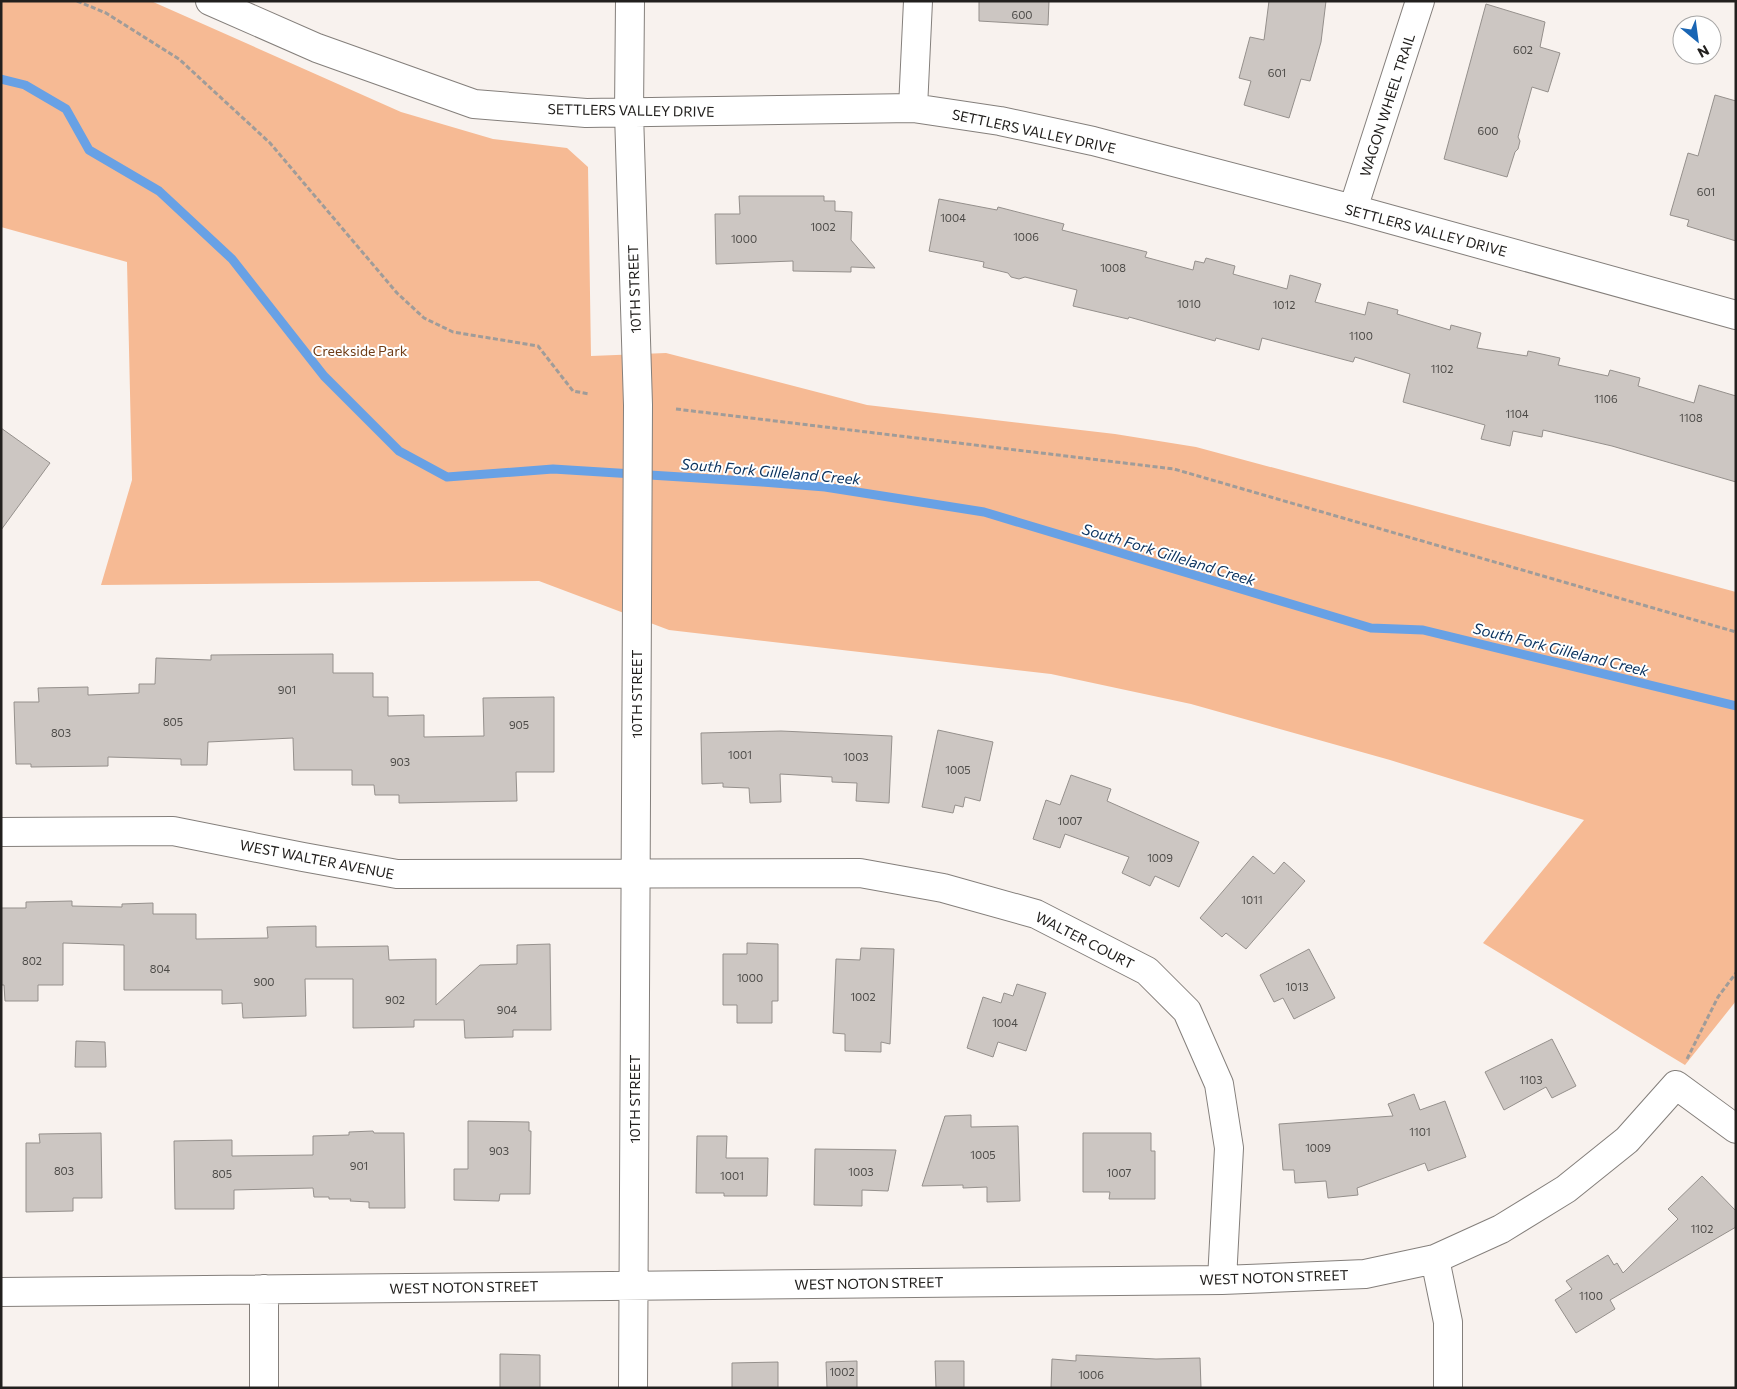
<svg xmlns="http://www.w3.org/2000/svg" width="1737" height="1389" font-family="Commissioner,sans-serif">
  <rect width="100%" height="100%" fill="#f8f2ee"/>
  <path fill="#f6ba94" d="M 1,1 L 151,1 L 401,112 L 493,139 L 567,148 L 588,167 L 591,356 L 666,353 L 867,405 L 1115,434 L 1196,447 L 1736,592 L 1736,1001 L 1685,1065 L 1483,943 L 1584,820 L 1390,760 L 1191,704 L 1051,674 L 669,630 L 539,581 L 101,585 L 132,480 L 127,262 L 1,227 Z"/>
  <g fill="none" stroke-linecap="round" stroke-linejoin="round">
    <path stroke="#68a1e5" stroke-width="9" d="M 1,79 L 25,85 L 66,109 L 89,150 L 159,191 L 232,259 L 324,376 L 399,451 L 447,477 L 553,469 L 762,482 L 825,487 L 984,512 L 1371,628 L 1423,630 L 1736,706"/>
  </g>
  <path fill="#ccc6c2" stroke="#95908c" d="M 979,1 L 1049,1 L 1048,25 L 979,21 Z
    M 1269,1 L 1326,1 L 1321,42 L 1310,81 L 1301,79 L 1289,118 L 1244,105 L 1251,81 L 1239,78 L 1250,37 L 1264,40 Z
    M 1486,4 L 1545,22 L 1540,47 L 1560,53 L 1548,92 L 1532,87 L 1518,137 L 1520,141 L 1518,149 L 1515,152 L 1507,177 L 1444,159 Z
    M 1715,95 L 1736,101 L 1736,241 L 1687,226 L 1689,220 L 1670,215 L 1688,153 L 1698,156 Z
    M 739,196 L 824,196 L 824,201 L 835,201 L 835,211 L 852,212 L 851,240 L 875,268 L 851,267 L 851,272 L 793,271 L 793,261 L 716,264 L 715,214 L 740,214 Z
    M 939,199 L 997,210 L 998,207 L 1064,224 L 1062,230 L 1147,252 L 1145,257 L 1193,270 L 1195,261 L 1204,263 L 1206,258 L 1235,266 L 1233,274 L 1287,289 L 1290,275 L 1321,284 L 1315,302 L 1365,315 L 1368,302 L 1398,310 L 1397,314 L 1450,330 L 1451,325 L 1481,333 L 1477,348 L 1527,356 L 1528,351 L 1560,358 L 1558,365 L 1608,376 L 1610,370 L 1640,378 L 1638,386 L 1694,403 L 1699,385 L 1736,396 L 1736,482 L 1612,446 L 1543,430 L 1542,437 L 1513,431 L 1510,446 L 1481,439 L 1485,425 L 1403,402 L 1410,374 L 1355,357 L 1353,362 L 1262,338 L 1259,350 L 1216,338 L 1215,341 L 1129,317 L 1128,319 L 1073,306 L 1077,290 L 1025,277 L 1019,279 L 1011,277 L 1008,273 L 983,267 L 984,262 L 929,251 Z
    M 1,428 L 50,463 L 1,530 Z
    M 333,654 L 333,673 L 373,673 L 373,697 L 388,697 L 388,716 L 424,715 L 424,737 L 484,736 L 483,698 L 554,697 L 554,772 L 516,772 L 517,801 L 399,803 L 399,795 L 375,795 L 374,785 L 352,785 L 352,770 L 294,770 L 293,738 L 208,742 L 207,765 L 181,765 L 181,759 L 108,757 L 108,766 L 31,767 L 31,764 L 16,764 L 14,702 L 39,702 L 38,688 L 88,687 L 88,695 L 139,693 L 139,684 L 155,684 L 156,658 L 211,660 L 211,655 Z
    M 938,730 L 993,742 L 980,801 L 965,797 L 963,807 L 955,805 L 953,813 L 922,807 Z
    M 781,731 L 892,736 L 889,803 L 856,801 L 857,783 L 832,782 L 832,777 L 780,774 L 781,802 L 750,803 L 749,788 L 723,787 L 723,783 L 702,784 L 701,733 Z
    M 1071,775 L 1111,789 L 1107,801 L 1199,842 L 1179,887 L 1155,876 L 1150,886 L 1122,873 L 1129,857 L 1065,834 L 1060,848 L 1033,839 L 1046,800 L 1060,805 Z
    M 1253,856 L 1274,874 L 1284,862 L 1305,881 L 1246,949 L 1226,933 L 1222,937 L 1200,918 Z
    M 72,901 L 72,906 L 122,907 L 122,904 L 153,903 L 153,914 L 196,914 L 196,939 L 268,938 L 267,927 L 316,926 L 316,947 L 388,946 L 389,960 L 436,959 L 436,1005 L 480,965 L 517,964 L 517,945 L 550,944 L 551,1030 L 513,1030 L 513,1037 L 465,1038 L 464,1020 L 414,1020 L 414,1027 L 353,1028 L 353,979 L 305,979 L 306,1016 L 243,1018 L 242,1003 L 222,1004 L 222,990 L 124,990 L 124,945 L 63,943 L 63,985 L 38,985 L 38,1001 L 5,1001 L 4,985 L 1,985 L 1,908 L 26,908 L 26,902 Z
    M 747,943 L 778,944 L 778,1001 L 772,1001 L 772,1023 L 737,1023 L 737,1005 L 723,1005 L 723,954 L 747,954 Z
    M 861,948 L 894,949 L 890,1044 L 881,1042 L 881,1052 L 845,1051 L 845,1034 L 833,1033 L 836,959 L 860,960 Z
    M 1309,949 L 1335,998 L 1294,1019 L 1283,998 L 1274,1002 L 1260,975 Z
    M 1017,984 L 1046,993 L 1026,1051 L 998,1042 L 993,1057 L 967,1048 L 983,997 L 1001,1003 L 1004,993 L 1013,996 Z
    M 1552,1039 L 1576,1086 L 1552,1098 L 1546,1087 L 1504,1110 L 1485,1072 Z
    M 76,1041 L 105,1042 L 106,1067 L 75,1067 Z
    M 1414,1094 L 1420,1110 L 1445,1101 L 1466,1157 L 1428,1171 L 1425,1163 L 1357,1188 L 1358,1195 L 1328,1198 L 1326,1181 L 1295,1183 L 1294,1170 L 1283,1170 L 1279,1124 L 1393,1116 L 1388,1104 Z
    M 971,1115 L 971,1127 L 1018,1126 L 1020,1201 L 987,1202 L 987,1187 L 963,1188 L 963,1185 L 922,1186 L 945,1116 Z
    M 468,1121 L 529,1122 L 529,1131 L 531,1131 L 530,1194 L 500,1194 L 499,1201 L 454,1200 L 454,1169 L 468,1169 Z
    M 373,1131 L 374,1133 L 404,1133 L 405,1208 L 369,1208 L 369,1202 L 350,1201 L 351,1199 L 329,1199 L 329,1197 L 314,1197 L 313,1188 L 234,1190 L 234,1209 L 175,1209 L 174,1141 L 232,1140 L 232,1156 L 313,1155 L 313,1136 L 349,1135 L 349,1132 Z
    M 101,1133 L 102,1198 L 73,1198 L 73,1211 L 26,1212 L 26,1143 L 40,1143 L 39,1134 Z
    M 1083,1133 L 1151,1133 L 1151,1151 L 1155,1151 L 1155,1199 L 1109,1199 L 1110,1192 L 1083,1192 Z
    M 697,1136 L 727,1136 L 726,1158 L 768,1158 L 767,1196 L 724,1196 L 724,1193 L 696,1193 Z
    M 815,1149 L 896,1150 L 888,1191 L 862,1190 L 862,1206 L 814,1205 Z
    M 1702,1176 L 1736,1211 L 1736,1227 L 1610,1300 L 1615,1309 L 1576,1333 L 1555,1300 L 1572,1289 L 1566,1281 L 1608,1255 L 1614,1265 L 1617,1263 L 1623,1273 L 1678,1219 L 1668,1209 Z
    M 500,1354 L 540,1355 L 540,1388 L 500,1388 Z
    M 1076,1355 L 1156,1359 L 1200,1358 L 1201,1388 L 1051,1388 L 1052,1359 L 1076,1361 Z
    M 857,1361 L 857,1388 L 827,1388 L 826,1362 Z
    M 935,1361 L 964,1361 L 964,1388 L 936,1388 Z
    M 778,1362 L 778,1388 L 732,1388 L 732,1363 Z"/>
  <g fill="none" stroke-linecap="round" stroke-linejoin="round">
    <g stroke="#847f7b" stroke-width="30">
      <path id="minor" d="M 210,1 L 317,48 L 474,104 L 586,113 L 913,108 L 1000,121 L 1093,141 L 1353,209 L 1736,315
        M 630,1 L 629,113 L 638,405 L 633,1388
        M 913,108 L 918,1
        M 1353,209 L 1420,1
        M 1,832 L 173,831 L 303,857 L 397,874 L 860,873 L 943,888 L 1036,914 L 1147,971 L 1187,1011 L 1219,1084 L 1229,1148 L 1222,1280
        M 1435,1259 L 1448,1322 L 1448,1388
        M 264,1289 L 264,1388
        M 1,1292 L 1222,1280 L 1365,1274 L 1435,1259 L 1501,1229 L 1566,1189 L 1627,1140 L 1676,1085 L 1736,1129"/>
    </g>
    <path stroke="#a09c99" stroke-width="3" stroke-dasharray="5 2.5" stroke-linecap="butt" d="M 77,1 L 106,13 L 179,59 L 270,143 L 397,293 L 424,318 L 453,332 L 538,346 L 573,391 L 589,394
      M 676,409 L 1174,469 L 1736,632
      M 1687,1059 L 1718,997 L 1736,973"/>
    <use href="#minor" stroke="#fff" stroke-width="28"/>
  </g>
  <g text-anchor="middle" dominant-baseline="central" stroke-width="4" stroke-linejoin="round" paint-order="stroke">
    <g font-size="11" fill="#4c4a47">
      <text x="1022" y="14">600</text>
      <text x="1523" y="49">602</text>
      <text x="1277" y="72">601</text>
      <text x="1488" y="130">600</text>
      <text x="1706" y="191">601</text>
      <text x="953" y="217">1004</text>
      <text x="823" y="226">1002</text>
      <text x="1026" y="236">1006</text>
      <text x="744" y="238">1000</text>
      <text x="1113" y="267">1008</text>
      <text x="1189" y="303">1010</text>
      <text x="1284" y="304">1012</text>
      <text x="1361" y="335">1100</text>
      <text x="1442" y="368">1102</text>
      <text x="1606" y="398">1106</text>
      <text x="1517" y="413">1104</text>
      <text x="1691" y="417">1108</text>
      <text x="287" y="689">901</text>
      <text x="173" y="721">805</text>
      <text x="519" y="724">905</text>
      <text x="61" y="732">803</text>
      <text x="740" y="754">1001</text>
      <text x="856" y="756">1003</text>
      <text x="400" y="761">903</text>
      <text x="958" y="769">1005</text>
      <text x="1070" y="820">1007</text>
      <text x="1160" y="857">1009</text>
      <text x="1252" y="899">1011</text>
      <text x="32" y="960">802</text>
      <text x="160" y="968">804</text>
      <text x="750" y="977">1000</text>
      <text x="264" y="981">900</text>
      <text x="1297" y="986">1013</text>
      <text x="863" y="996">1002</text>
      <text x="395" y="999">902</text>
      <text x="507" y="1009">904</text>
      <text x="1005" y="1022">1004</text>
      <text x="1531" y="1079">1103</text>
      <text x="1420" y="1131">1101</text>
      <text x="1318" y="1147">1009</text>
      <text x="499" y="1150">903</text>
      <text x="983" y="1154">1005</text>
      <text x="359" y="1165">901</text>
      <text x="64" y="1170">803</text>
      <text x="861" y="1171">1003</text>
      <text x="1119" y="1172">1007</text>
      <text x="222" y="1173">805</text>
      <text x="732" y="1175">1001</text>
      <text x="1702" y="1228">1102</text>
      <text x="1591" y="1295">1100</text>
      <text x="842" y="1371">1002</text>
      <text x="1091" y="1374">1006</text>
    </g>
    <g font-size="14" fill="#22201e" stroke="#fff">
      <text transform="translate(1387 105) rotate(-72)">WAGON WHEEL TRAIL</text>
      <text transform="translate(631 110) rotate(1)">SETTLERS VALLEY DRIVE</text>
      <text transform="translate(1034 131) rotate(12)">SETTLERS VALLEY DRIVE</text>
      <text transform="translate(1426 230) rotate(15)">SETTLERS VALLEY DRIVE</text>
      <text transform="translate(634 289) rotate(-92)">10TH STREET</text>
      <text transform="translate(636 694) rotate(-90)">10TH STREET</text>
      <text transform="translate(317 859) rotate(11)">WEST WALTER AVENUE</text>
      <text transform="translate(1085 940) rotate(27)">WALTER COURT</text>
      <text transform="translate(634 1099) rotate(-90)">10TH STREET</text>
      <text transform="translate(1274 1277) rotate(-2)">WEST NOTON STREET</text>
      <text transform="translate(869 1283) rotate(-1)">WEST NOTON STREET</text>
      <text transform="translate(464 1287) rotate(-1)">WEST NOTON STREET</text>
    </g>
    <g font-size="14" fill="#703c16" stroke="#fff">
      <text x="360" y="350">Creekside Park</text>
    </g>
    <g font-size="15" font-style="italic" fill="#0d3561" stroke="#fff">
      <text transform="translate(771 471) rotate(5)">South Fork Gilleland Creek</text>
      <text transform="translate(1169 554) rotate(17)">South Fork Gilleland Creek</text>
      <text transform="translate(1561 649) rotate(14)">South Fork Gilleland Creek</text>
    </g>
  </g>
  <rect width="1737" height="1389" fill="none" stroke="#22201e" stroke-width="5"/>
  <g transform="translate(1697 40) rotate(151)"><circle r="24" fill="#ffffff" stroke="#a7a6a5"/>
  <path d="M0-4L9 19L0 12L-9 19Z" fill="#1965b4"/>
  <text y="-8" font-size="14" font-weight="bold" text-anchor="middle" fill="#22201e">N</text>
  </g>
</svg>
